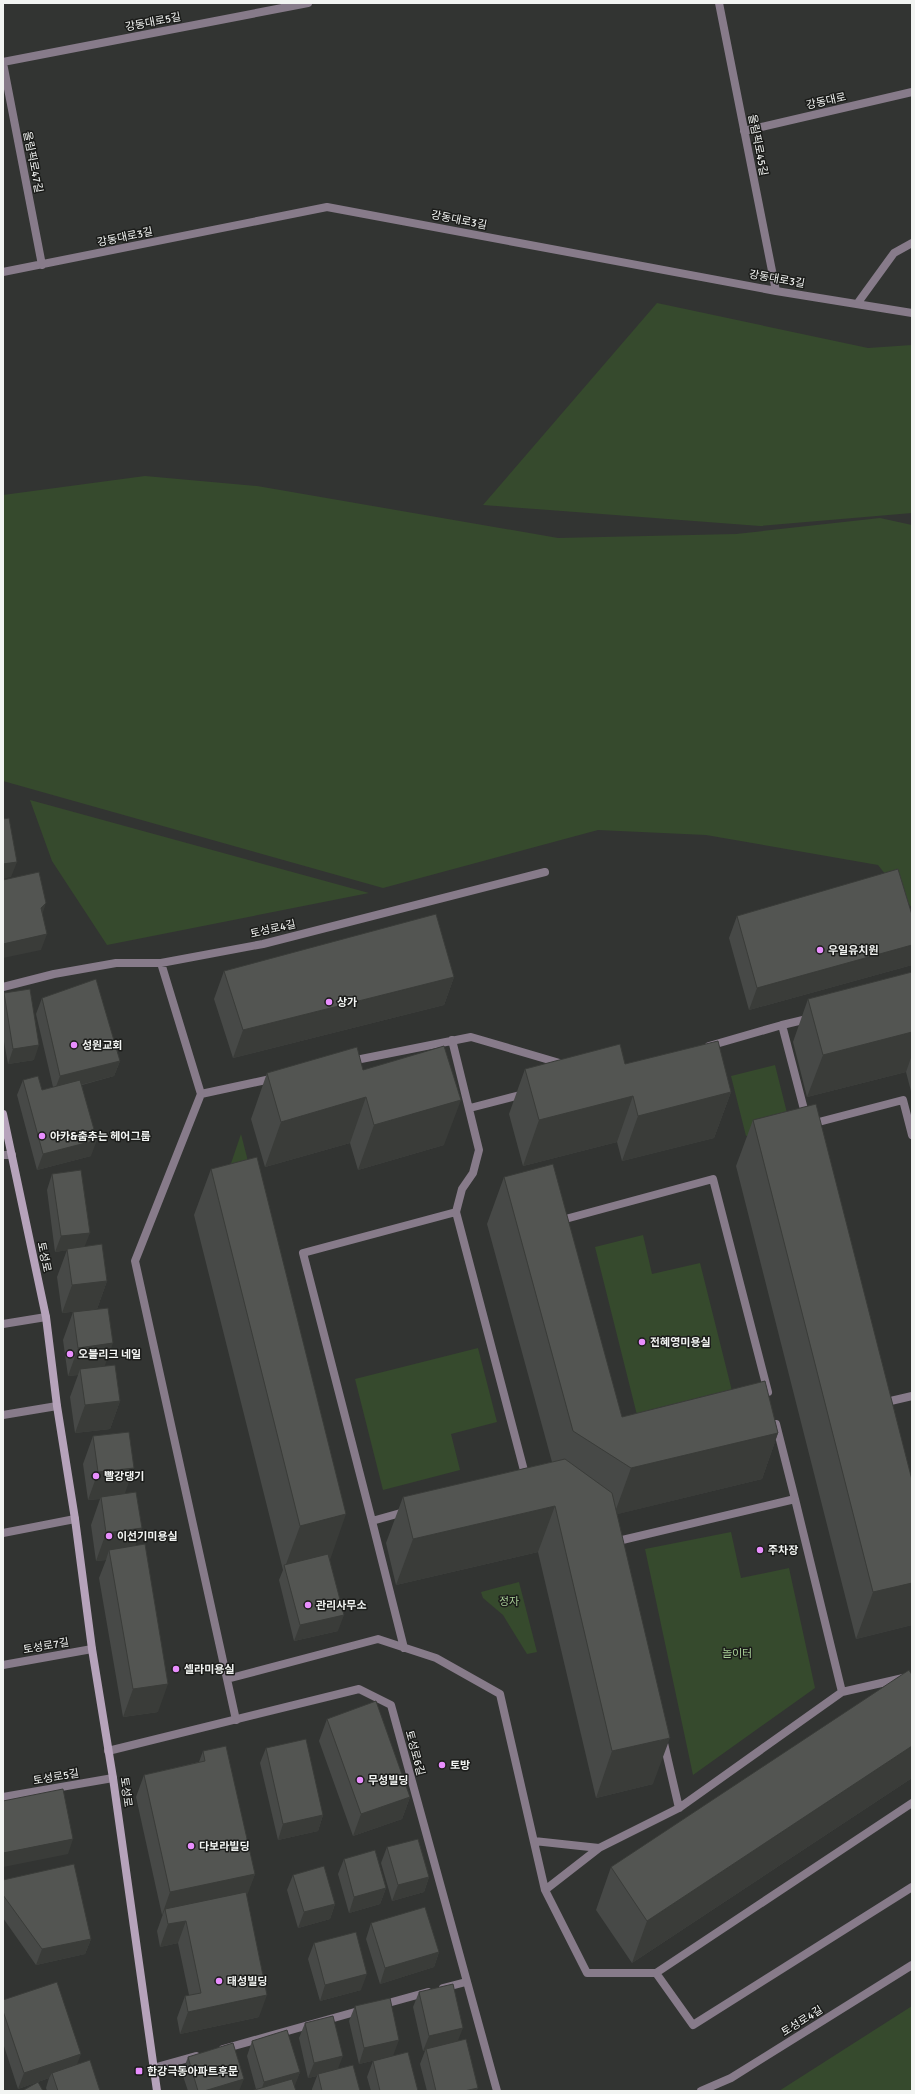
<svg xmlns="http://www.w3.org/2000/svg" width="915" height="2094" font-family="Signika,'Noto Sans KR',sans-serif">
  <rect width="100%" height="100%" fill="#323432"/>
  <path fill="#364a2d" d="M 657,303 L 868,348 L 912,345 L 912,513 L 760,526 L 483,505 Z
    M 145,476 L 257,486 L 558,538 L 736,534 L 880,518 L 912,525 L 912,908 L 878,865 L 706,835 L 598,830 L 383,888 L 3,781 L 3,495 Z
    M 30,800 L 369,893 L 107,945 L 52,861 Z
    M 775,1065 L 790,1125 L 746,1136 L 731,1076 Z
    M 241,1134 L 252,1177 L 224,1184 Z
    M 643,1235 L 652,1274 L 700,1263 L 733,1395 L 638,1419 L 595,1247 Z
    M 478,1348 L 497,1422 L 451,1434 L 460,1470 L 383,1490 L 355,1379 Z
    M 731,1532 L 741,1578 L 789,1568 L 815,1688 L 693,1775 L 645,1549 Z
    M 519,1582 L 537,1652 L 527,1654 L 503,1615 L 483,1598 L 481,1592 Z
    M 912,2006 L 912,2091 L 779,2091 Z"/>
  <g fill="none" stroke-linecap="round" stroke-linejoin="round">
    <path stroke="#877b8a" stroke-width="8" d="M 161,963 L 201,1094 L 275,1078
      M 3,987 L 54,974 L 116,963 L 161,963 L 263,944 L 545,872
      M 782,1025 L 811,1018
      M 452,1040 L 479,1150 L 473,1173 L 462,1189 L 456,1212
      M 709,1046 L 782,1025 L 806,1117
      M 351,1061 L 471,1037 L 563,1064
      M 201,1094 L 135,1261 L 227,1679
      M 470,1108 L 524,1094
      M 811,1124 L 903,1100 L 912,1135
      M 3,1155 L 12,1155
      M 456,1212 L 526,1478 L 372,1521 L 303,1253 Z
      M 558,1221 L 713,1179 L 768,1392
      M 882,1403 L 912,1396
      M 3,1415 L 57,1406
      M 776,1424 L 795,1499
      M 372,1521 L 404,1648
      M 3,1533 L 75,1519
      M 3,1665 L 92,1649
      M 842,1692 L 912,1676
      M 236,1720 L 227,1679 L 378,1639 L 436,1658 L 500,1694 L 545,1890 L 587,1973 L 656,1973 L 912,1803
      M 663,1739 L 679,1808
      M 534,1841 L 599,1848 L 679,1808 L 842,1692 L 795,1499 L 618,1541 L 620,1546
      M 545,1890 L 599,1848
      M 656,1973 L 693,2025 L 912,1887
      M 443,1988 L 466,1982
      M 381,2005 L 428,1992
      M 223,2049 L 362,2010
      M 153,2068 L 196,2056
      M 701,2091 L 731,2078 L 912,1965"/>
    <path stroke="#877b8a" stroke-width="8" d="M 719,3 L 776,291
      M 3,62 L 308,3
      M 3,63 L 42,265
      M 744,131 L 912,92
      M 3,272 L 327,207 L 776,291 L 912,313
      M 857,304 L 894,253 L 912,243
      M 3,1324 L 46,1317
      M 108,1751 L 359,1689 L 391,1705 L 497,2091
      M 3,1797 L 113,1778"/>
    <path stroke="#b6a3bb" stroke-width="8" d="M 3,1114 L 46,1317 L 57,1406 L 75,1519 L 92,1649 L 113,1778 L 157,2091"/>
  </g>
  <path fill="#474947" d="M 912,915 L 912,965 L 749,1010 L 729,938 L 737,916 Z
    M 224,971 L 454,977 L 444,1005 L 233,1058 L 214,999 Z
    M 912,972 L 912,1095 L 906,1072 L 807,1097 L 793,1042 L 808,999 Z
    M 4,993 L 34,1060 L 8,1064 L 3,1036 L 3,996 Z
    M 42,998 L 120,1061 L 114,1076 L 82,1085 L 91,1156 L 37,1170 L 17,1095 L 23,1080 L 42,1090 L 53,1087 L 36,1014 Z
    M 625,1064 L 731,1092 L 714,1138 L 622,1161 L 617,1142 L 523,1166 L 509,1114 L 525,1069 Z
    M 363,1070 L 444,1145 L 358,1170 L 350,1143 L 265,1167 L 251,1119 L 267,1073 Z
    M 753,1120 L 912,1625 L 856,1639 L 736,1166 Z
    M 211,1169 L 330,1560 L 338,1631 L 294,1641 L 279,1580 L 283,1570 L 194,1215 Z
    M 52,1174 L 84,1247 L 107,1281 L 97,1309 L 62,1313 L 57,1277 L 67,1250 L 55,1252 L 47,1190 Z
    M 504,1177 L 622,1417 L 778,1433 L 762,1479 L 617,1514 L 653,1784 L 596,1798 L 538,1552 L 396,1585 L 386,1543 L 403,1497 L 552,1462 L 487,1224 Z
    M 73,1312 L 104,1366 L 120,1401 L 110,1429 L 75,1433 L 70,1397 L 78,1375 L 68,1376 L 63,1340 Z
    M 93,1436 L 125,1493 L 135,1546 L 158,1712 L 123,1717 L 99,1578 L 106,1560 L 96,1561 L 91,1525 L 100,1499 L 88,1500 L 83,1464 Z
    M 912,1675 L 912,1778 L 632,1963 L 596,1910 L 611,1867 Z
    M 327,1719 L 410,1797 L 402,1819 L 353,1836 L 319,1741 Z
    M 266,1748 L 323,1815 L 318,1831 L 278,1840 L 260,1763 Z
    M 203,1751 L 255,1874 L 246,1896 L 259,2017 L 180,2034 L 177,2018 L 185,1996 L 189,1995 L 178,1943 L 160,1947 L 157,1931 L 163,1914 L 162,1915 L 136,1797 L 144,1775 L 199,1762 Z
    M 387,1847 L 429,1877 L 424,1892 L 392,1901 L 381,1863 Z
    M 344,1859 L 386,1888 L 380,1904 L 349,1913 L 338,1874 Z
    M 293,1875 L 335,1904 L 330,1919 L 298,1928 L 287,1890 Z
    M 3,1880 L 91,1939 L 85,1954 L 36,1965 L 3,1918 Z
    M 371,1923 L 439,1952 L 434,1967 L 380,1984 L 366,1939 Z
    M 314,1943 L 361,1990 L 320,2001 L 308,1959 Z
    M 419,1992 L 458,2041 L 478,2088 L 476,2091 L 427,2091 L 420,2064 L 425,2051 L 423,2051 L 413,2007 Z
    M 3,2000 L 77,2064 L 100,2091 L 47,2091 L 46,2088 L 49,2078 L 18,2089 L 3,2043 Z
    M 355,2006 L 393,2056 L 359,2064 L 349,2021 Z
    M 305,2023 L 338,2069 L 360,2091 L 312,2091 L 312,2089 L 317,2076 L 308,2078 L 299,2038 Z
    M 252,2041 L 300,2072 L 294,2086 L 256,2089 L 247,2056 Z
    M 188,2057 L 239,2091 L 188,2091 L 182,2073 Z
    M 373,2061 L 418,2091 L 371,2091 L 367,2077 Z"/>
  <path fill="#3a3c39" d="M 17,862 L 11,877 L 3,879 L 3,864 Z
    M 46,903 L 41,918 L 41,908 Z
    M 47,934 L 41,950 L 3,958 L 3,944 Z
    M 912,945 L 912,965 L 749,1010 L 757,988 Z
    M 454,977 L 444,1005 L 233,1058 L 243,1030 Z
    M 912,1032 L 912,1055 L 906,1072 L 807,1097 L 823,1055 Z
    M 39,1045 L 34,1060 L 8,1064 L 13,1049 Z
    M 120,1061 L 114,1076 L 54,1092 L 60,1076 Z
    M 731,1092 L 714,1138 L 622,1161 L 638,1116 Z
    M 633,1096 L 617,1142 L 523,1166 L 539,1120 Z
    M 366,1097 L 350,1143 L 265,1167 L 281,1122 Z
    M 461,1100 L 444,1145 L 358,1170 L 374,1125 Z
    M 97,1140 L 91,1156 L 37,1170 L 43,1154 Z
    M 90,1233 L 84,1248 L 55,1252 L 61,1236 Z
    M 107,1281 L 97,1309 L 62,1313 L 72,1285 Z
    M 113,1343 L 103,1371 L 80,1369 L 78,1375 L 68,1376 L 78,1348 Z
    M 120,1401 L 110,1429 L 75,1433 L 85,1405 Z
    M 778,1433 L 762,1479 L 614,1515 L 631,1468 Z
    M 134,1468 L 124,1496 L 101,1497 L 100,1499 L 88,1500 L 98,1472 Z
    M 555,1506 L 538,1552 L 396,1585 L 413,1539 Z
    M 346,1514 L 330,1560 L 286,1571 L 285,1567 L 300,1526 Z
    M 142,1528 L 132,1556 L 109,1550 L 106,1560 L 96,1561 L 106,1533 Z
    M 912,1583 L 912,1625 L 856,1639 L 873,1592 Z
    M 344,1615 L 338,1631 L 294,1641 L 300,1625 Z
    M 168,1684 L 158,1712 L 123,1717 L 133,1689 Z
    M 670,1738 L 653,1784 L 596,1798 L 612,1751 Z
    M 912,1746 L 912,1778 L 632,1963 L 647,1921 Z
    M 410,1797 L 402,1819 L 353,1836 L 361,1814 Z
    M 323,1815 L 318,1831 L 278,1840 L 283,1824 Z
    M 73,1839 L 68,1854 L 3,1867 L 3,1853 Z
    M 255,1874 L 247,1896 L 166,1914 L 165,1909 L 163,1914 L 162,1915 L 170,1892 Z
    M 429,1877 L 424,1892 L 392,1901 L 398,1885 Z
    M 386,1888 L 380,1904 L 349,1913 L 354,1897 Z
    M 335,1904 L 330,1919 L 298,1928 L 304,1912 Z
    M 186,1921 L 178,1943 L 160,1947 L 168,1924 Z
    M 91,1939 L 85,1954 L 36,1965 L 42,1949 Z
    M 439,1952 L 434,1967 L 380,1984 L 385,1968 Z
    M 367,1974 L 361,1990 L 320,2001 L 325,1985 Z
    M 267,1995 L 259,2017 L 180,2034 L 188,2012 Z
    M 463,2028 L 457,2043 L 426,2049 L 425,2051 L 423,2051 L 429,2036 Z
    M 399,2040 L 393,2056 L 359,2064 L 364,2048 Z
    M 81,2054 L 75,2070 L 52,2073 L 49,2078 L 18,2089 L 24,2073 Z
    M 343,2056 L 337,2071 L 318,2074 L 317,2076 L 308,2078 L 314,2063 Z
    M 300,2072 L 294,2088 L 261,2091 L 264,2082 Z
    M 244,2079 L 239,2091 L 204,2091 Z
    M 478,2088 L 476,2091 L 464,2091 Z"/>
  <path fill="#535552" stroke="#3a3c39" d="M 9,818 L 17,862 L 3,864 L 3,819 Z
    M 898,869 L 912,915 L 912,945 L 757,988 L 737,916 Z
    M 39,872 L 46,903 L 41,908 L 47,934 L 3,944 L 3,880 Z
    M 436,914 L 454,977 L 243,1030 L 224,971 Z
    M 912,972 L 912,1032 L 823,1055 L 808,999 Z
    M 96,979 L 120,1061 L 60,1076 L 42,998 Z
    M 30,989 L 39,1045 L 13,1049 L 4,993 Z
    M 718,1041 L 731,1092 L 638,1116 L 633,1096 L 539,1120 L 525,1069 L 620,1044 L 625,1064 Z
    M 444,1046 L 461,1100 L 374,1125 L 366,1097 L 281,1122 L 267,1073 L 357,1047 L 363,1070 Z
    M 38,1076 L 42,1090 L 80,1080 L 97,1140 L 43,1154 L 23,1080 Z
    M 816,1104 L 912,1480 L 912,1583 L 873,1592 L 753,1120 Z
    M 257,1157 L 346,1514 L 300,1526 L 211,1169 Z
    M 553,1164 L 622,1417 L 765,1381 L 778,1433 L 631,1468 L 573,1431 L 504,1177 Z
    M 81,1170 L 90,1233 L 61,1236 L 52,1174 Z
    M 102,1244 L 107,1281 L 72,1285 L 67,1249 Z
    M 108,1308 L 113,1343 L 78,1348 L 73,1312 Z
    M 115,1365 L 120,1401 L 85,1405 L 80,1369 Z
    M 129,1432 L 134,1468 L 98,1472 L 93,1436 Z
    M 565,1459 L 612,1493 L 670,1738 L 612,1751 L 555,1506 L 413,1539 L 403,1497 Z
    M 136,1492 L 142,1528 L 106,1533 L 101,1497 Z
    M 145,1544 L 168,1684 L 133,1689 L 109,1550 Z
    M 328,1554 L 344,1615 L 300,1625 L 284,1565 Z
    M 909,1670 L 912,1675 L 912,1746 L 647,1921 L 611,1867 Z
    M 376,1701 L 410,1797 L 361,1814 L 327,1719 Z
    M 306,1739 L 323,1815 L 283,1824 L 266,1748 Z
    M 226,1746 L 255,1874 L 170,1892 L 144,1775 L 205,1761 L 203,1751 Z
    M 63,1789 L 73,1839 L 3,1853 L 3,1801 Z
    M 418,1839 L 429,1877 L 398,1885 L 387,1847 Z
    M 375,1850 L 386,1888 L 354,1897 L 344,1859 Z
    M 74,1864 L 91,1939 L 42,1949 L 3,1895 L 3,1880 Z
    M 324,1866 L 335,1904 L 304,1912 L 293,1875 Z
    M 246,1892 L 267,1995 L 188,2012 L 185,1996 L 201,1993 L 186,1921 L 168,1924 L 165,1909 Z
    M 425,1907 L 439,1952 L 385,1968 L 371,1923 Z
    M 356,1932 L 367,1974 L 325,1985 L 314,1943 Z
    M 57,1982 L 81,2054 L 24,2073 L 3,2011 L 3,2000 Z
    M 453,1984 L 463,2028 L 429,2036 L 419,1992 Z
    M 390,1998 L 399,2040 L 364,2048 L 355,2006 Z
    M 333,2016 L 343,2056 L 314,2063 L 305,2023 Z
    M 287,2030 L 300,2072 L 264,2082 L 252,2041 Z
    M 466,2039 L 478,2088 L 464,2091 L 436,2091 L 426,2049 Z
    M 233,2043 L 244,2079 L 204,2091 L 198,2091 L 188,2057 Z
    M 408,2052 L 418,2091 L 380,2091 L 373,2061 Z
    M 90,2060 L 100,2091 L 58,2091 L 52,2073 Z
    M 353,2065 L 360,2091 L 322,2091 L 318,2074 Z
    M 292,2079 L 296,2091 L 251,2091 Z
    M 38,2082 L 43,2091 L 22,2091 Z"/>
  <g fill="#e98efe" stroke="#1b1c1a" stroke-width="1.5">
    <circle cx="820" cy="950" r="4"/>
    <circle cx="329" cy="1002" r="4"/>
    <circle cx="74" cy="1045" r="4"/>
    <circle cx="42" cy="1136" r="4"/>
    <circle cx="642" cy="1342" r="4"/>
    <circle cx="70" cy="1354" r="4"/>
    <circle cx="96" cy="1476" r="4"/>
    <circle cx="109" cy="1536" r="4"/>
    <circle cx="760" cy="1550" r="4"/>
    <circle cx="308" cy="1605" r="4"/>
    <circle cx="176" cy="1669" r="4"/>
    <circle cx="442" cy="1765" r="4"/>
    <circle cx="360" cy="1780" r="4"/>
    <circle cx="191" cy="1846" r="4"/>
    <circle cx="219" cy="1981" r="4"/>
    <rect x="135" y="2067" width="8" height="8" rx="2"/>
  </g>
  <g text-anchor="middle" dominant-baseline="central" stroke-width="3" stroke-linejoin="round" paint-order="stroke">
    <g font-size="11" fill="#f2f4f2" stroke="#1b1c1a">
      <text transform="translate(153 22) rotate(-11)">강동대로5길</text>
      <text transform="translate(826 101) rotate(-13)">강동대로</text>
      <text transform="translate(758 145) rotate(79)">올림픽로45길</text>
      <text transform="translate(33 162) rotate(79)">올림픽로47길</text>
      <text transform="translate(459 220) rotate(11)">강동대로3길</text>
      <text transform="translate(125 237) rotate(-12)">강동대로3길</text>
      <text transform="translate(777 279) rotate(10)">강동대로3길</text>
      <text transform="translate(273 929) rotate(-13)">토성로4길</text>
      <text transform="translate(44 1257) rotate(78)">토성로</text>
      <text transform="translate(46 1646) rotate(-10)">토성로7길</text>
      <text transform="translate(415 1753) rotate(75)">토성로6길</text>
      <text transform="translate(56 1777) rotate(-10)">토성로5길</text>
      <text transform="translate(126 1792) rotate(82)">토성로</text>
      <text transform="translate(802 2021) rotate(-32)">토성로4길</text>
    </g>
    <g font-size="11" font-weight="bold" fill="#f2f4f2" stroke="#1b1c1a" text-anchor="start">
      <text x="828" y="950">우일유치원</text>
      <text x="337" y="1002">상가</text>
      <text x="82" y="1045">성원교회</text>
      <text x="50" y="1136">아카&amp;춤추는 헤어그룹</text>
      <text x="650" y="1342">전혜영미용실</text>
      <text x="78" y="1354">오블리크 네일</text>
      <text x="104" y="1476">빨강댕기</text>
      <text x="117" y="1536">이선기미용실</text>
      <text x="768" y="1550">주차장</text>
      <text x="316" y="1605">관리사무소</text>
      <text x="184" y="1669">셀라미용실</text>
      <text x="450" y="1765">토방</text>
      <text x="368" y="1780">무성빌딩</text>
      <text x="199" y="1846">다보라빌딩</text>
      <text x="227" y="1981">태성빌딩</text>
      <text x="147" y="2071">한강극동아파트후문</text>
    </g>
    <g font-size="11" fill="#a8cf97" stroke="#1b1c1a">
      <text x="509" y="1601">정자</text>
      <text x="737" y="1653">놀이터</text>
    </g>
  </g>
  <rect width="915" height="2094" fill="none" stroke="#f2f4f2" stroke-width="8"/>
</svg>
